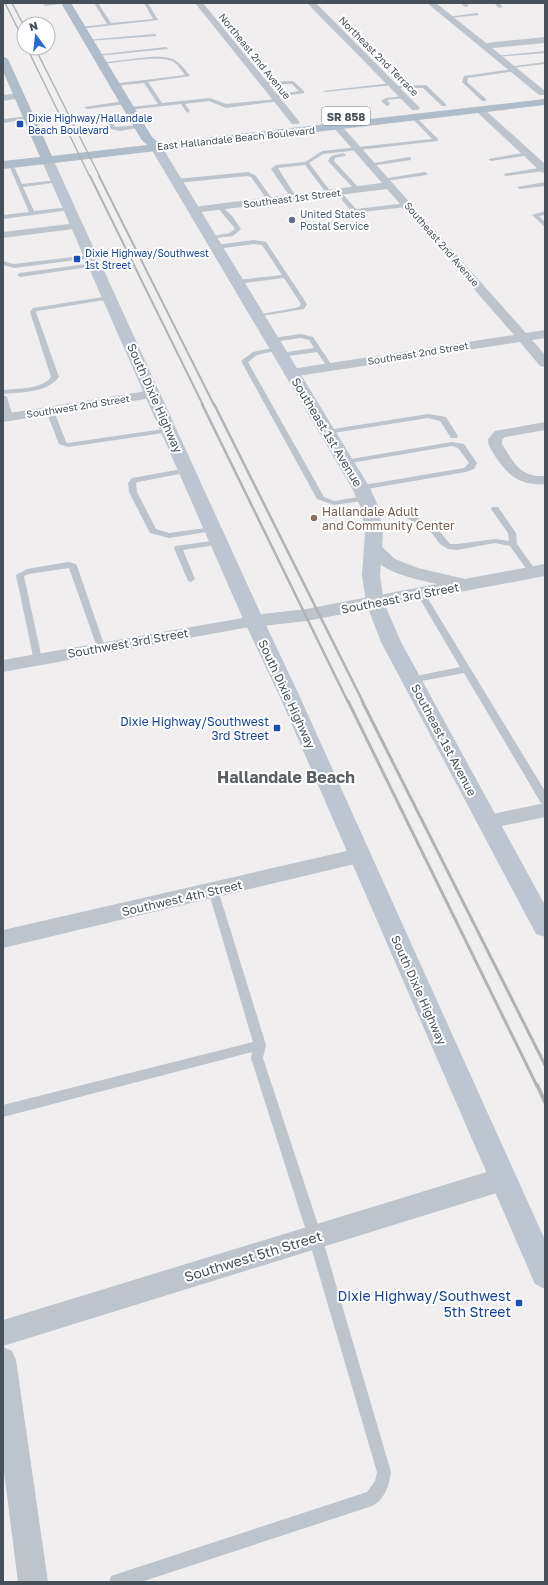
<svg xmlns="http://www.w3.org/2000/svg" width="548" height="1585" font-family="'Golos Text',sans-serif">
  <rect width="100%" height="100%" fill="#f0eeee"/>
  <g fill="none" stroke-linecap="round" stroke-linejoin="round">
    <path fill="#bdc4cc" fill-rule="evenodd" d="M 52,3 L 68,3 L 45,6 L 43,5 Z
      M 94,3 L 98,3 L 111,23 L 153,19 L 144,3 L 148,3 L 158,20 L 79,29 L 81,27 L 107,24 Z
      M 461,3 L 466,3 L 469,6 L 465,7 Z
      M 494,3 L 499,3 L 503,7 L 499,8 Z
      M 477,13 L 479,15 L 449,18 L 447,17 Z
      M 155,34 L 157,36 L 88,41 L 86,40 Z
      M 166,47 L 168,49 L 96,56 L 94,55 Z
      M 545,51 L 545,53 L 496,57 L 494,56 Z
      M 149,57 C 172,56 177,58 190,76 L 148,82 L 162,103 L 210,98 L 226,104 L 277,99 L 280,101 L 226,108 L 209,101 L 185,104 L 190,111 L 187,113 L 181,104 L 128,110 L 130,107 L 158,104 L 144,83 L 114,86 L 112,84 L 185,75 C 181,70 178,64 172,61 C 158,55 118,63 101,64 L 99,63 Z
      M 545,62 L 545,64 L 510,68 L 508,67 Z
      M 513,69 L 515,71 L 468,78 L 467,82 L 486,99 L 486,101 L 482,101 L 462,82 L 464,76 Z
      M 293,81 L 304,91 L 304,93 L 274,98 L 272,96 L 299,91 L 292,84 L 263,84 L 261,83 L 263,82 Z
      M 391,83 L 393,85 L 325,92 L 323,91 Z
      M 426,85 L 446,104 L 446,106 L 442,106 L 423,88 L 394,88 L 392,87 L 394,86 Z
      M 404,96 L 406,98 L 387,100 L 390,104 L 387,106 L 381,101 L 386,98 Z
      M 125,101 L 127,104 L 87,109 L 84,107 Z
      M 106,113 L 109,115 L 115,127 L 140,125 L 143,127 L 120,131 L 111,129 L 103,115 Z
      M 414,115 L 438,139 L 438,141 L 323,154 L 309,163 L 331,192 L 331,194 L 327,194 L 305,165 L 278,168 L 296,197 L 291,198 L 271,169 L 276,165 L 305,162 L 322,151 L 432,139 L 412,118 Z
      M 28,116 L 30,119 L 3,123 L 3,119 Z
      M 528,152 L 531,154 L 530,155 L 491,161 L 488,159 Z
      M 343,153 L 346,155 L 345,156 L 335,158 L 334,161 L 359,188 L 359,190 L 355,190 L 328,161 L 331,156 Z
      M 409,157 L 411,158 L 411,160 L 371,166 L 368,164 Z
      M 8,163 L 13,164 L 22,184 L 57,180 L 60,182 L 23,187 L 34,211 L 69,207 L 71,208 L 71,210 L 3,219 L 3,215 L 29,212 Z
      M 544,167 L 544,171 L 506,176 L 503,174 Z
      M 248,172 L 255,175 L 273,200 L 272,201 L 268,201 L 251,177 L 247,176 L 177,183 L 174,181 L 177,179 Z
      M 425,172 L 428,174 L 427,175 L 385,181 L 382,179 Z
      M 545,182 L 545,186 L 520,189 L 517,187 Z
      M 339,190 L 356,209 L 407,203 L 410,205 L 407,207 L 325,216 L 325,214 L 350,210 L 336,192 Z
      M 221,205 L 232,216 L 241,229 L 233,236 L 208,239 L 208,237 L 229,233 L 235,229 C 230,221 222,215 218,207 Z
      M 545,211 L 545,215 L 539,216 L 545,222 L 545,227 L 532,215 Z
      M 254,240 L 266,242 L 307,304 L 304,309 L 256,317 L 256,315 L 295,308 L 299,307 L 301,304 L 284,278 L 237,284 L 234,282 L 237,280 L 282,275 L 262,245 L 254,244 L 216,249 L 213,247 L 216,245 Z
      M 90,255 L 92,256 L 92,258 L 14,268 L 3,265 L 3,261 L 14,264 Z
      M 94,263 L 96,264 L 96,266 L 20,277 L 17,275 L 20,273 Z
      M 109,296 L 111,297 L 111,299 L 37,311 L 36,312 L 59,377 C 47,393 21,392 3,394 L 3,390 C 17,388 42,390 51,377 L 30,312 L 33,308 Z
      M 301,334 L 313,337 L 333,367 L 332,368 L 328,368 L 317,352 L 281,357 L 278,355 L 281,353 L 314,348 L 309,340 L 301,338 L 272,342 L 269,340 L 272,338 Z
      M 277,347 L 280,349 L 279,350 L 257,355 L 248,362 L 324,497 L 334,501 L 365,496 L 369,498 L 368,500 L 334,505 L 317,499 L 241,361 L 253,352 Z
      M 3,395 L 7,397 L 13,417 L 12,419 L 5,417 L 3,409 Z
      M 47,409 L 54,411 L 66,442 L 68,443 L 170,428 L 174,430 L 170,432 L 68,447 L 59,444 L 46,411 Z
      M 428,414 L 446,417 L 458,436 L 457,438 L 451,438 L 440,421 L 428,418 L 327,434 L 323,432 L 327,430 Z
      M 452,442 L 464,444 L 477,463 L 474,469 L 466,472 L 361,490 L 358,490 L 358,486 L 464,468 L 469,463 L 458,448 L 452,446 L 345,464 L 341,462 L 345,460 Z
      M 187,468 L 191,470 L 190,472 L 138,482 L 136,483 L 137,492 L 156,529 L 169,533 L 213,527 L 217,529 L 213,531 L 169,538 L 150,533 L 129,492 L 128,483 L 132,478 Z
      M 492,507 L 498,507 L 516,533 L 517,544 L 537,572 L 536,574 L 530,574 L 510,546 L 495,543 L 457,550 L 448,549 L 440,544 L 431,532 L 403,516 L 371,517 L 367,515 L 371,513 L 397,511 L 408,512 L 437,528 L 450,544 L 457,544 L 495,539 L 509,541 L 508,533 L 491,509 Z
      M 219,540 L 223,542 L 222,544 L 183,550 L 195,579 L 191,582 L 188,581 L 174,548 L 175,546 Z
      M 68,562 L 76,564 L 77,566 L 105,647 L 101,650 L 97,647 L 69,568 L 29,574 L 24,576 L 42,659 L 40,661 L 34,661 L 16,575 L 27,569 Z
      M 421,591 L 425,594 L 545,791 L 545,804 L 541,803 L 464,673 L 411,683 L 406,680 L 411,677 L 460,667 L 417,594 Z
      M 213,886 L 217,887 L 218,890 L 266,1045 L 263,1058 L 322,1237 L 391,1472 C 389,1485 385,1500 372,1506 L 141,1582 L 109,1582 L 111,1576 L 117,1574 L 367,1492 L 375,1481 L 377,1472 L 308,1237 L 251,1058 L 252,1052 L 3,1117 L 3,1105 L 253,1042 L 208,890 L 209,887 Z"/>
    <path fill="#bdc4cc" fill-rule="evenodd" d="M 195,3 L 203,3 L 298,120 L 300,122 L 298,124 L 292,124 Z
      M 307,3 L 316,3 L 418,106 L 420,108 L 418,110 L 412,110 Z
      M 427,3 L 436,3 L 486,43 L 545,37 L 545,43 L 492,48 L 545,91 L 545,95 L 539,95 Z
      M 19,93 L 24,96 L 22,98 L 3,101 L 3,95 Z
      M 480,107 L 483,108 L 545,164 L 545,173 L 541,172 L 477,112 L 475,110 L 477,108 Z
      M 337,123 L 340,124 L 526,333 L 545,330 L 545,338 L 532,340 L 545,355 L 545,367 L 540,366 L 520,342 L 291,377 L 286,376 L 284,373 L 286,370 L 291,369 L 514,335 L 387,189 L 193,213 L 187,210 L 193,207 L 382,183 L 334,128 L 332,126 L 334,124 Z
      M 77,223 L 81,224 L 83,226 L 81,228 L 3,238 L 3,232 Z
      M 153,390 L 158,391 L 160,394 L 158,397 L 3,422 L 3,414 Z
      M 545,422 L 545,430 L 505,437 L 502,440 L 502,444 C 514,463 520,477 545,476 L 545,484 C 521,486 508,476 495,456 C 492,451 488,446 488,439 L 495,431 Z
      M 254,616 L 260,617 L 262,621 L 260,625 L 3,672 L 3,660 Z
      M 545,803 L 545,817 L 488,829 L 481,827 L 478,822 L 481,817 L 488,815 Z
      M 360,848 L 367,851 L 370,856 L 367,861 L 3,948 L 3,930 Z
      M 503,1167 L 512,1171 L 515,1179 L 512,1187 L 503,1191 L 3,1346 L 3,1320 Z
      M 3,1347 L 12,1351 L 16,1360 L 48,1582 L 18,1582 L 3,1464 Z"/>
    <path fill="#bdc4cc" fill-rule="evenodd" d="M 374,543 L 380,545 L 395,559 L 418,568 L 465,579 L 545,564 L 545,576 L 306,621 L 254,627 L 247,625 L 244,621 L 247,617 L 254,615 L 306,609 L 437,584 C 411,578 381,573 365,549 L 368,545 Z"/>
    <path fill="#bdc5d0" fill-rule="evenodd" d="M 156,143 L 162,147 L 370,488 L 378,506 L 383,533 L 380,575 L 384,603 L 401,642 L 545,905 L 545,937 L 536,934 L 381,642 L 366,603 L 362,575 L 365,533 L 360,506 L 352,488 L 150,147 Z
      M 47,155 L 53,159 L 264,621 L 299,695 L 545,1240 L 545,1289 L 535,1284 L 279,695 L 244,621 L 41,159 Z"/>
    <path fill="#afbcca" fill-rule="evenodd" d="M 61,3 L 71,3 L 152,137 L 159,143 L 545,99 L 545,105 L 3,169 L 3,161 L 40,157 L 3,71 L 3,56 L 8,59 L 52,156 L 147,145 L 141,139 Z"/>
    <path stroke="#b0b3b7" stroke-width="1.5" d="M 5,3 L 24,41
      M 12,3 L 24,26
      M 27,48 L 90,177
      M 35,48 L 100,177"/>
    <path stroke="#b0b3b7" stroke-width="2" d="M 90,176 L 203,405
      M 99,176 L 214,405"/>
    <path stroke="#b0b3b7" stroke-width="2.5" d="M 202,404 L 348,702
      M 214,404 L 363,702"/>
    <path stroke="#b0b3b7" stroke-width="3" d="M 348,701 L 537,1086
      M 362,701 L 545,1065"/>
    <path stroke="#b0b3b7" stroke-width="4" d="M 537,1085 L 545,1102"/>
  </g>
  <g fill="#1a4fb4" stroke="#fff" stroke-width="1.5">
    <rect x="16" y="120" width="8" height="8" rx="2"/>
    <rect x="73" y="255" width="8" height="8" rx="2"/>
    <rect x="273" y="724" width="8" height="8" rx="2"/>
    <rect x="515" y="1299" width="8" height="8" rx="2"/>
  </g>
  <circle fill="#5c6f8a" stroke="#fff" stroke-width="1.5" cx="292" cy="220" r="4"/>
  <circle fill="#8d6e63" stroke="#fff" stroke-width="1.5" cx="314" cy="518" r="4"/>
  <g text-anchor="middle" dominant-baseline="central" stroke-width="4" stroke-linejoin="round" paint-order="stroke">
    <g font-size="10" fill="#475059" stroke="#fff">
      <text transform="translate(255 56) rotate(51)">Northeast 2nd Avenue</text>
      <text transform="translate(379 56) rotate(45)">Northeast 2nd Terrace</text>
      <text transform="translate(236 138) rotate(-6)">East Hallandale Beach Boulevard</text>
      <text transform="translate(292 198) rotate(-7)">Southeast 1st Street</text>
      <text transform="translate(442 244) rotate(49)">Southeast 2nd Avenue</text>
      <text transform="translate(418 353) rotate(-9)">Southeast 2nd Street</text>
      <text transform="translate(78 406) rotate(-9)">Southwest 2nd Street</text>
    </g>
    <g font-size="10" fill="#164399" stroke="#fff" text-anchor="start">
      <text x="28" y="118">Dixie Highway/Hallandale<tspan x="28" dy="12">Beach Boulevard</tspan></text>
      <text x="85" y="253">Dixie Highway/Southwest<tspan x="85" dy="12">1st Street</tspan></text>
    </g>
    <g font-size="10" fill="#4e5e75" stroke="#fff" text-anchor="start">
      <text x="300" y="214">United States<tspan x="300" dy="12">Postal Service</tspan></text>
    </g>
    <rect fill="#fff" stroke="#7e848b" stroke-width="1" x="322" y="107" width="48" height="18" rx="3"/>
    <g font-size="11" font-weight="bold" fill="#475059">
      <text x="346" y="116">SR 858</text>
    </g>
    <g font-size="12" fill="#475059" stroke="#fff">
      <text transform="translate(155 398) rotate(66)">South Dixie Highway</text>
      <text transform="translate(327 432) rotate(59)">Southeast 1st Avenue</text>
      <text transform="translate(400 598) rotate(-11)">Southeast 3rd Street</text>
      <text transform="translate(128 643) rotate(-10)">Southwest 3rd Street</text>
      <text transform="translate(287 694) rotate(65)">South Dixie Highway</text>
      <text transform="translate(444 740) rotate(62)">Southeast 1st Avenue</text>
      <text transform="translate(182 898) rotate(-13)">Southwest 4th Street</text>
      <text transform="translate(419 990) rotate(66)">South Dixie Highway</text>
    </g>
    <g font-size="12" fill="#785e54" stroke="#fff" text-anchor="start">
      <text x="322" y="511">Hallandale Adult<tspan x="322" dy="14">and Community Center</tspan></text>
    </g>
    <g font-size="12" fill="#164399" stroke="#fff" text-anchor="end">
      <text x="269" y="721">Dixie Highway/Southwest<tspan x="269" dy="14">3rd Street</tspan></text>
    </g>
    <g font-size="14" fill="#475059" stroke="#fff">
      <text transform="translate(253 1256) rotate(-17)">Southwest 5th Street</text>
    </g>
    <g font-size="14" fill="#164399" stroke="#fff" text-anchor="end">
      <text x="511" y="1295">Dixie Highway/Southwest<tspan x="511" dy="16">5th Street</tspan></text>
    </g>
    <g font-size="16" font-weight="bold" fill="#5b5e62" stroke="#fff">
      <text x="286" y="777">Hallandale Beach</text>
    </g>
  </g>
  <rect width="548" height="1585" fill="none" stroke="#475059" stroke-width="8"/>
  <g transform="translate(36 36) rotate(345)"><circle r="19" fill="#ffffff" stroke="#b5b9bd"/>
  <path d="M0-3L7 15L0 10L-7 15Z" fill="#286ad0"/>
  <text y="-6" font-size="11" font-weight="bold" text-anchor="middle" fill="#475059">N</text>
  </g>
</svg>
